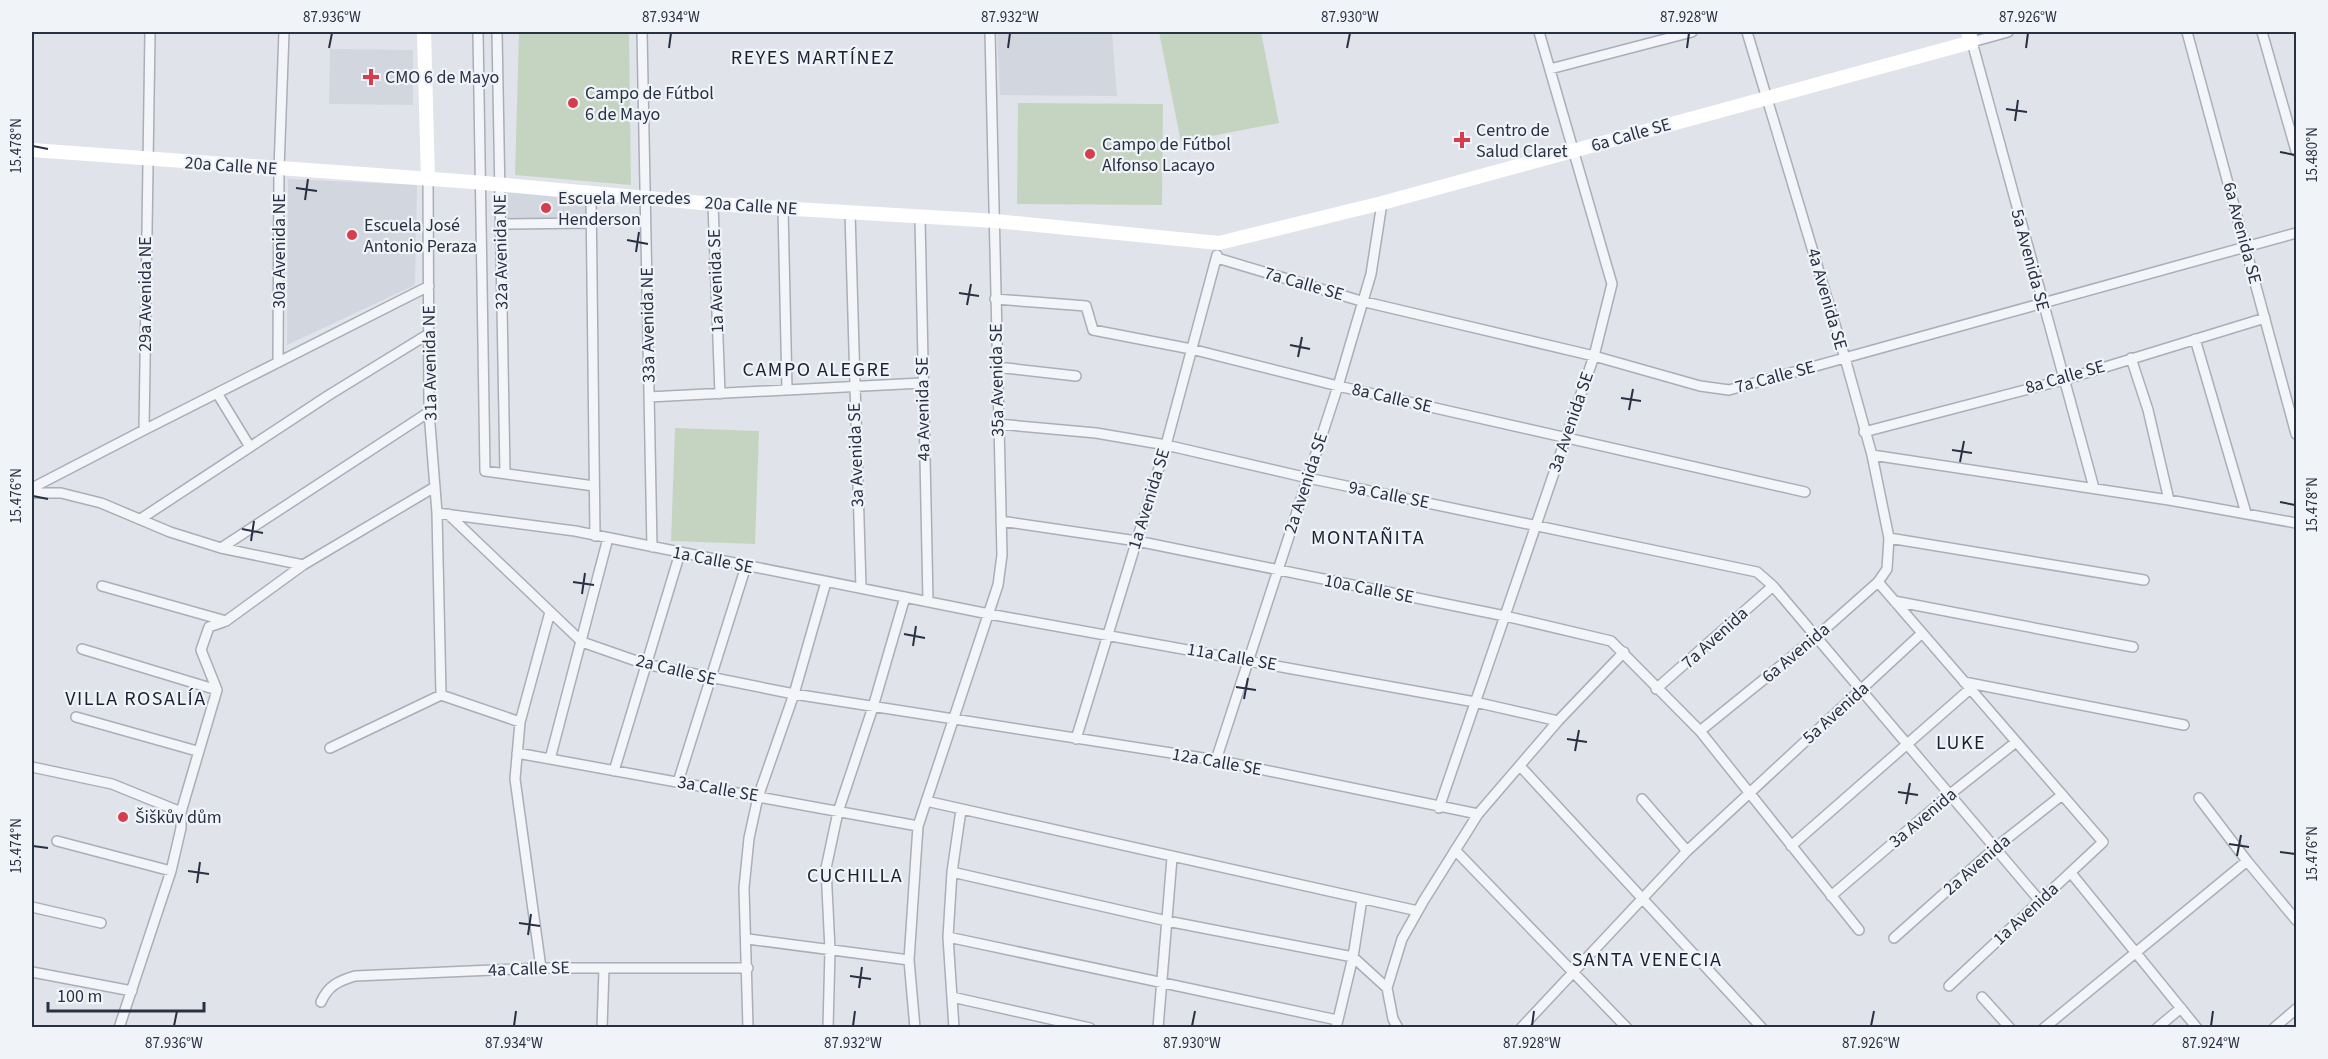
<svg xmlns="http://www.w3.org/2000/svg" width="2328" height="1059" font-family="'Source Sans 3',sans-serif">
  <rect width="100%" height="100%" fill="#e0e4ea"/>
  <path fill="#d2d6df" d="M 997,32 L 1112,32 L 1117,96 L 1000,95 Z
    M 330,49 L 413,50 L 413,105 L 329,104 Z
    M 288,179 L 417,185 L 415,285 L 287,345 Z
    M 507,190 L 586,196 L 586,220 L 507,221 Z"/>
  <path fill="#c5d4c1" d="M 519,32 L 629,32 L 631,185 L 515,175 Z
    M 1159,32 L 1261,32 L 1279,123 L 1181,142 Z
    M 1018,103 L 1163,104 L 1162,205 L 1017,204 Z
    M 675,428 L 759,431 L 755,544 L 671,541 Z"/>
  <g fill="none" stroke-linecap="round" stroke-linejoin="round">
    <g stroke="#a9aeb8" stroke-width="12">
      <path id="street" d="M 478,32 L 485,471 L 594,486
        M 497,32 L 505,472
        M 642,32 L 652,547
        M 2008,32 L 1972,42 L 2094,488
        M 2187,32 L 2296,434
        M 2262,32 L 2296,151
        M 1550,69 L 1692,32
        M 428,179 L 429,412 L 437,513 L 441,695
        M 591,193 L 595,536
        M 713,204 L 720,394
        M 783,208 L 787,390
        M 850,213 L 861,588
        M 920,218 L 928,601
        M 500,224 L 592,223
        M 1217,258 L 1361,301 L 1594,356 L 1700,386 L 1729,390 L 2296,233
        M 995,299 L 1086,306 L 1093,330 L 1191,349 L 1338,386 L 1805,492
        M 2195,339 L 2246,513
        M 2131,358 L 2148,410 L 2169,500
        M 278,362 L 279,169 L 284,32
        M 997,367 L 1076,376
        M 217,393 L 250,447
        M 649,397 L 922,383
        M 998,424 L 1096,433 L 1166,445 L 1308,478 L 1757,572 L 1773,586 L 2040,901
        M 144,430 L 429,286
        M 1864,432 L 2063,380 L 2265,318
        M 1872,455 L 2169,500 L 2296,523
        M 32,488 L 144,430 L 150,32
        M 32,493 L 61,493 L 101,503 L 170,532 L 221,548 L 303,565
        M 437,513 L 575,531 L 989,614 L 1475,702 L 1558,721
        M 448,514 L 582,642 L 645,664 L 794,694 L 1216,760 L 1478,814
        M 142,518 L 329,395 L 430,333
        M 1001,521 L 1137,541 L 1505,616 L 1611,641 L 1700,731 L 1859,930
        M 1889,538 L 2144,580
        M 221,548 L 429,412
        M 1878,582 L 2103,842 L 1949,986
        M 102,586 L 226,621
        M 1894,601 L 2133,647
        M 82,649 L 217,690
        M 1964,682 L 2184,725
        M 1656,689 L 1773,586
        M 76,717 L 197,751
        M 1700,731 L 1816,637 L 1878,582 L 1887,569 L 1889,538 L 1872,455 L 1845,358 L 1747,32
        M 1076,739 L 1166,445 L 1217,255
        M 330,748 L 441,695 L 520,722
        M 517,753 L 918,826
        M 550,759 L 608,538
        M 1216,760 L 1338,386 L 1371,274 L 1382,203
        M 1520,766 L 1762,1028
        M 32,767 L 112,784 L 181,812
        M 614,771 L 680,553
        M 678,782 L 746,566
        M 2199,798 L 2247,861 L 2296,920
        M 1642,799 L 1687,851
        M 926,801 L 1418,911
        M 1439,808 L 1594,356 L 1612,284 L 1539,32
        M 57,841 L 171,871
        M 1791,846 L 1970,689
        M 1455,850 L 1627,1028
        M 952,872 L 1167,921 L 1353,957 L 1387,988
        M 2071,873 L 2197,1028
        M 1831,896 L 1949,795 L 2016,742
        M 32,907 L 101,923
        M 948,937 L 1337,1020
        M 1894,938 L 1995,848 L 2062,795
        M 748,939 L 909,960
        M 541,968 L 515,779 L 520,722 L 550,612
        M 32,972 L 132,991
        M 952,997 L 1090,1028
        M 1982,997 L 2010,1028
        M 321,1002 C 328,986 338,981 355,976 L 541,968 L 748,968
        M 119,1028 L 171,871 L 181,828 L 181,812 L 217,690 L 201,650 L 209,627 L 226,621 L 303,565 L 433,488
        M 602,1028 L 604,968
        M 748,1028 L 744,888 L 749,838 L 758,797 L 794,694 L 826,582
        M 828,1028 L 830,950 L 826,868 L 838,812 L 873,707 L 905,597
        M 915,1028 L 909,960 L 918,826 L 998,585 L 1002,555 L 990,32
        M 954,1028 L 948,937 L 952,872 L 961,810
        M 1158,1028 L 1172,858
        M 1336,1028 L 1353,957 L 1362,899
        M 1398,1028 L 1393,1019 L 1387,988 L 1402,939 L 1424,900 L 1478,814 L 1558,721 L 1624,652
        M 1521,1028 L 1687,851 L 1922,633
        M 2044,1028 L 2247,861
        M 2157,1028 L 2181,1008
        M 2274,1028 L 2296,1009"/>
    </g>
    <use href="#street" stroke="#f3f5f8" stroke-width="9"/>
    <path stroke="#fff" stroke-width="14" d="M 424,32 L 428,179
      M 32,150 L 473,182 L 713,204 L 996,221 L 1219,243 L 1382,203 L 1972,42 L 1968,32"/>
  </g>
  <path fill="none" stroke="#283043" stroke-width="2" d="M 329,48 L 332,33M 669,48 L 671,33M 1008,48 L 1010,33M 1347,48 L 1350,33M 1687,48 L 1689,33M 2026,48 L 2028,33M 2006,109 L 2027,112M 2015,121 L 2018,100M 33,146 L 48,149M 2280,152 L 2295,155M 296,188 L 317,191M 305,200 L 308,179M 627,240 L 648,244M 636,252 L 639,232M 959,293 L 979,296M 967,305 L 971,284M 1290,345 L 1310,349M 1298,357 L 1302,337M 1621,398 L 1641,401M 1629,410 L 1633,389M 1952,450 L 1972,453M 1960,462 L 1964,441M 33,496 L 48,499M 2280,502 L 2295,505M 242,529 L 263,533M 251,541 L 254,521M 573,582 L 594,585M 582,594 L 585,573M 904,634 L 925,638M 913,646 L 916,626M 1236,687 L 1256,690M 1244,699 L 1248,678M 1567,739 L 1587,742M 1575,751 L 1579,730M 1898,792 L 1918,795M 1906,804 L 1910,783M 2229,844 L 2249,847M 33,846 L 48,848M 2280,852 L 2295,854M 2237,856 L 2241,835M 188,871 L 209,874M 197,883 L 200,862M 519,923 L 540,926M 528,935 L 531,914M 850,976 L 871,979M 859,988 L 862,967M 174,1026 L 177,1011M 514,1026 L 516,1011M 853,1026 L 855,1011M 1192,1026 L 1195,1011M 1532,1026 L 1534,1011M 1871,1026 L 1874,1011M 2211,1026 L 2213,1011"/>
  <g fill="#d63e4d" stroke="#f0f3f7" stroke-width="2">
    <path d="M368 68h6v6h6v6h-6v6h-6v-6h-6v-6h6z"/>
    <circle cx="573" cy="103" r="6"/>
    <path d="M1459 131h6v6h6v6h-6v6h-6v-6h-6v-6h6z"/>
    <circle cx="1090" cy="154" r="6"/>
    <circle cx="546" cy="208" r="6"/>
    <circle cx="352" cy="235" r="6"/>
    <circle cx="123" cy="817" r="6"/>
  </g>
  <g text-anchor="middle" dominant-baseline="central" stroke-width="4.5" stroke-linejoin="round" paint-order="stroke">
    <g font-size="18" fill="#283043" stroke="#f0f3f7" text-anchor="start">
      <text x="385" y="77">CMO 6 de Mayo</text>
      <text x="585" y="93">Campo de Fútbol<tspan x="585" dy="21">6 de Mayo</tspan></text>
      <text x="1476" y="130">Centro de<tspan x="1476" dy="21">Salud Claret</tspan></text>
      <text x="1102" y="144">Campo de Fútbol<tspan x="1102" dy="21">Alfonso Lacayo</tspan></text>
      <text x="558" y="198">Escuela Mercedes<tspan x="558" dy="21">Henderson</tspan></text>
      <text x="364" y="225">Escuela José<tspan x="364" dy="21">Antonio Peraza</tspan></text>
      <text x="135" y="817">Šiškův dům</text>
    </g>
    <g font-size="18" fill="#283043" stroke="#f0f3f7">
      <text transform="translate(1631 135) rotate(-16)">6a Calle SE</text>
      <text transform="translate(231 166) rotate(4)">20a Calle NE</text>
      <text transform="translate(751 206) rotate(4)">20a Calle NE</text>
      <text transform="translate(2242 233) rotate(75)">6a Avenida SE</text>
      <text transform="translate(279 251) rotate(-90)">30a Avenida NE</text>
      <text transform="translate(501 252) rotate(-91)">32a Avenida NE</text>
      <text transform="translate(2030 260) rotate(75)">5a Avenida SE</text>
      <text transform="translate(716 281) rotate(-92)">1a Avenida SE</text>
      <text transform="translate(1304 284) rotate(16)">7a Calle SE</text>
      <text transform="translate(145 294) rotate(-90)">29a Avenida NE</text>
      <text transform="translate(1827 299) rotate(74)">4a Avenida SE</text>
      <text transform="translate(648 325) rotate(-91)">33a Avenida NE</text>
      <text transform="translate(430 363) rotate(-91)">31a Avenida NE</text>
      <text transform="translate(1775 377) rotate(-15)">7a Calle SE</text>
      <text transform="translate(2065 377) rotate(-16)">8a Calle SE</text>
      <text transform="translate(997 380) rotate(-91)">35a Avenida SE</text>
      <text transform="translate(1392 398) rotate(13)">8a Calle SE</text>
      <text transform="translate(923 409) rotate(-91)">4a Avenida SE</text>
      <text transform="translate(1571 422) rotate(-71)">3a Avenida SE</text>
      <text transform="translate(856 455) rotate(-92)">3a Avenida SE</text>
      <text transform="translate(1306 483) rotate(-72)">2a Avenida SE</text>
      <text transform="translate(1389 495) rotate(11)">9a Calle SE</text>
      <text transform="translate(1149 499) rotate(-73)">1a Avenida SE</text>
      <text transform="translate(713 560) rotate(11)">1a Calle SE</text>
      <text transform="translate(1369 589) rotate(11)">10a Calle SE</text>
      <text transform="translate(1715 638) rotate(-42)">7a Avenida</text>
      <text transform="translate(1796 653) rotate(-40)">6a Avenida</text>
      <text transform="translate(1232 657) rotate(10)">11a Calle SE</text>
      <text transform="translate(676 670) rotate(14)">2a Calle SE</text>
      <text transform="translate(1836 713) rotate(-42)">5a Avenida</text>
      <text transform="translate(1217 762) rotate(10)">12a Calle SE</text>
      <text transform="translate(718 789) rotate(10)">3a Calle SE</text>
      <text transform="translate(1923 818) rotate(-40)">3a Avenida</text>
      <text transform="translate(1977 865) rotate(-41)">2a Avenida</text>
      <text transform="translate(2026 914) rotate(-43)">1a Avenida</text>
      <text transform="translate(529 969) rotate(-2)">4a Calle SE</text>
    </g>
    <g font-size="20" letter-spacing="1.5" fill="#1a2133" stroke="#f0f3f7">
      <text x="813" y="58">REYES MARTÍNEZ</text>
      <text x="817" y="370">CAMPO ALEGRE</text>
      <text x="1368" y="538">MONTAÑITA</text>
      <text x="136" y="699">VILLA ROSALÍA</text>
      <text x="1961" y="743">LUKE</text>
      <text x="855" y="876">CUCHILLA</text>
      <text x="1647" y="960">SANTA VENECIA</text>
    </g>
  </g>
  <rect width="2328" height="1059" fill="none" stroke="#f0f3f7" stroke-width="66"/>
  <path d="M48 1002v9h156v-9" fill="none" stroke="#283043" stroke-width="3"/>
  <text x="57" y="1002" font-size="18" fill="#283043" stroke="#f0f3f7" stroke-width="4.5" paint-order="stroke">100 m</text>
  <rect x="33" y="33" width="2262" height="993" fill="none" stroke="#283043" stroke-width="2"/>
  <g font-size="15" text-anchor="middle" fill="#283043">
    <text x="332" y="22">87.936°W</text>
    <text x="671" y="22">87.934°W</text>
    <text x="1010" y="22">87.932°W</text>
    <text x="1350" y="22">87.930°W</text>
    <text x="1689" y="22">87.928°W</text>
    <text x="2028" y="22">87.926°W</text>
    <text transform="translate(16 146) rotate(-90)" y="5">15.478°N</text>
    <text transform="translate(2312 155) rotate(-90)" y="5">15.480°N</text>
    <text transform="translate(16 496) rotate(-90)" y="5">15.476°N</text>
    <text transform="translate(2312 505) rotate(-90)" y="5">15.478°N</text>
    <text transform="translate(16 846) rotate(-90)" y="5">15.474°N</text>
    <text transform="translate(2312 854) rotate(-90)" y="5">15.476°N</text>
    <text x="174" y="1048">87.936°W</text>
    <text x="514" y="1048">87.934°W</text>
    <text x="853" y="1048">87.932°W</text>
    <text x="1192" y="1048">87.930°W</text>
    <text x="1532" y="1048">87.928°W</text>
    <text x="1871" y="1048">87.926°W</text>
    <text x="2211" y="1048">87.924°W</text>
  </g>
</svg>
